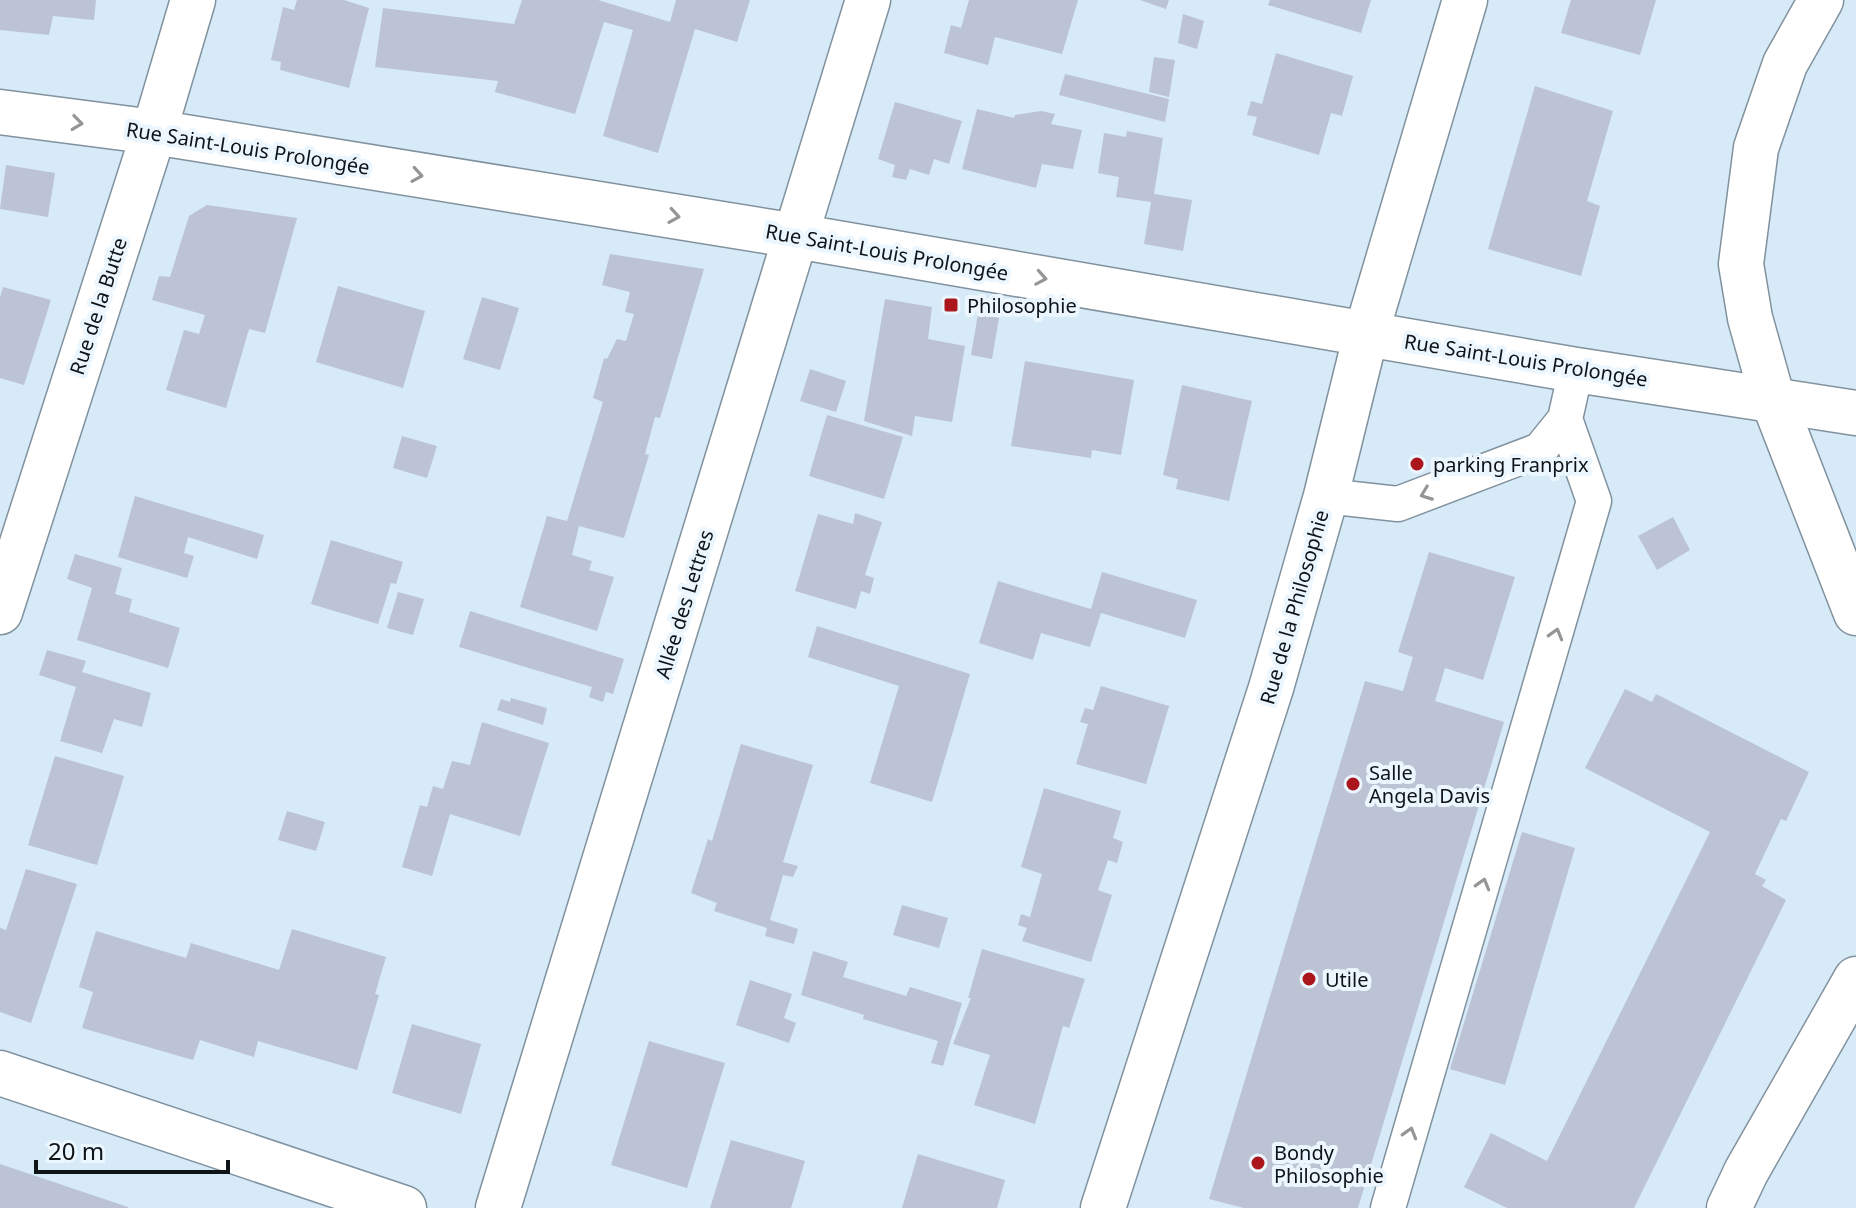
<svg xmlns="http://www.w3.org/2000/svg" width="1856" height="1208" font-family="'Noto Sans',sans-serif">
  <rect width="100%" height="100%" fill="#d7eaf7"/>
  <path fill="#bbc3d5" d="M 0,0 L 96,0 L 94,20 L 53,16 L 49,35 L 0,30 Z
    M 297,0 L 344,0 L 369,8 L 349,88 L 280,70 L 281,62 L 271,60 L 283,7 L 294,10 Z
    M 522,0 L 598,0 L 670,22 L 676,0 L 750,0 L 737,42 L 695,29 L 658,153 L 603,136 L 633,30 L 604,22 L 575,114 L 495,92 L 498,81 L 375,67 L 383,8 L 514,24 Z
    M 969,0 L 1078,0 L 1062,54 L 995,37 L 988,65 L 944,53 L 951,25 L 961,28 Z
    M 1140,0 L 1169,0 L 1166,9 Z
    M 1270,0 L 1371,0 L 1361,33 L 1268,5 Z
    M 1571,0 L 1656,0 L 1640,55 L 1561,33 Z
    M 1183,14 L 1204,21 L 1197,49 L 1178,43 Z
    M 1276,53 L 1353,76 L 1342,116 L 1331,113 L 1319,155 L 1252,135 L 1257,117 L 1247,115 L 1251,101 L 1262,104 Z
    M 1154,57 L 1175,60 L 1169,97 L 1149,92 Z
    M 1065,74 L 1169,99 L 1165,122 L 1059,95 Z
    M 1535,86 L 1613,111 L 1587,201 L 1600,206 L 1581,276 L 1488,249 Z
    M 895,102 L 962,121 L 949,164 L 934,159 L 929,175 L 910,169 L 906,180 L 892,177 L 895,165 L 878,159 Z
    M 977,109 L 1014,118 L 1015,115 L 1041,111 L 1055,114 L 1051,124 L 1082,130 L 1073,169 L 1042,164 L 1036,188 L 962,169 Z
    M 1127,131 L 1163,138 L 1154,194 L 1192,200 L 1183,251 L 1144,244 L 1151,202 L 1116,197 L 1119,177 L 1098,173 L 1104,133 L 1126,137 Z
    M 6,165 L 55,173 L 48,217 L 0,209 Z
    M 207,205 L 297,218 L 265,333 L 249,329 L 226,408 L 166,390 L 184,330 L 199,334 L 205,315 L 152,300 L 159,276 L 170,277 L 189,216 Z
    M 610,254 L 704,269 L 660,418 L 655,417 L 645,454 L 649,455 L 624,538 L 579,526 L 572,555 L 592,561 L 589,570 L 614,577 L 597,631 L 520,607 L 547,516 L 567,521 L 603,402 L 593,398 L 604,358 L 607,359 L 617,339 L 626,341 L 634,314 L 625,312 L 630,292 L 602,285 Z
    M 338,286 L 425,311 L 403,388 L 316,362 Z
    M 3,287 L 51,300 L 24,385 L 0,378 L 0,297 Z
    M 482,297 L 519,308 L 500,370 L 463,359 Z
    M 885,299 L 932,307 L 928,339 L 965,346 L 952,422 L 915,416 L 912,436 L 864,421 Z
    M 978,314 L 999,318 L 992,359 L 971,355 Z
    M 1025,361 L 1134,380 L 1121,455 L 1092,450 L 1091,458 L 1011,446 Z
    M 810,369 L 846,381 L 836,412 L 800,401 Z
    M 1182,385 L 1252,401 L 1229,501 L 1176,489 L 1178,479 L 1163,475 Z
    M 827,415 L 903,437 L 884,499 L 809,476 Z
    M 402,436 L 437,446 L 427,478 L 393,468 Z
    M 135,496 L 264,535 L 257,559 L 188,537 L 184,553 L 194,556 L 187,578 L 118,557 Z
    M 855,513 L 882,522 L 865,575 L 874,578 L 870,594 L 861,591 L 856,609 L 795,591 L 818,514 L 853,524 Z
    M 1673,517 L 1690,550 L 1657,570 L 1638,536 Z
    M 331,540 L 403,562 L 396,584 L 391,583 L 378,624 L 311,604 Z
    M 1429,552 L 1515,577 L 1483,680 L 1445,668 L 1435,701 L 1504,722 L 1358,1208 L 1244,1208 L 1209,1199 L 1365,681 L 1403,691 L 1413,657 L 1398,652 Z
    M 75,554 L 122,568 L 115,594 L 132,599 L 129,612 L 180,628 L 168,668 L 77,640 L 92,588 L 67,579 Z
    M 1102,572 L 1197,600 L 1185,638 L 1101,613 L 1090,647 L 1041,633 L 1033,660 L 979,643 L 998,581 L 1091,609 Z
    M 398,592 L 424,599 L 413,635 L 387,628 Z
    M 470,611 L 624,659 L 613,694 L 606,692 L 603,702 L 589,697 L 592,687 L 459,647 Z
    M 817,626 L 970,674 L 932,802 L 870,783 L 899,686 L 808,657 Z
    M 47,650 L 86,661 L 82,672 L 151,693 L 142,727 L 114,719 L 102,753 L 60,741 L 76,687 L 39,675 Z
    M 1101,686 L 1169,706 L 1146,784 L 1076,764 L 1088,724 L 1080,722 L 1085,708 L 1093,710 Z
    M 1625,689 L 1652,702 L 1656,694 L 1809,772 L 1786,821 L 1781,819 L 1755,874 L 1766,880 L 1762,886 L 1786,900 L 1634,1208 L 1507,1208 L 1464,1187 L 1491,1133 L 1547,1161 L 1710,832 L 1585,768 Z
    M 511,698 L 547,708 L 543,725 L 497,710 L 501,699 L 510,702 Z
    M 482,722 L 549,743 L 520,836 L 450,814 L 432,876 L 402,867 L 420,805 L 427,807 L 433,786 L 443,789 L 452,761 L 470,765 Z
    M 741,744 L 813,765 L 783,862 L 798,866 L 793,877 L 783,875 L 770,920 L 798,929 L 794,944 L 765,936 L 767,928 L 714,911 L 717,903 L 691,893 L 708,839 L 712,841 Z
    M 55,756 L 124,776 L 97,865 L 28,845 Z
    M 1044,788 L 1121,811 L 1113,838 L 1123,842 L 1117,863 L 1108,860 L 1098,890 L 1112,895 L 1091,962 L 1022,941 L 1027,928 L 1018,925 L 1021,914 L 1030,917 L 1042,874 L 1021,867 Z
    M 287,811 L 325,822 L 316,851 L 278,840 Z
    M 1522,832 L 1575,848 L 1505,1085 L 1450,1069 Z
    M 26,869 L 77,884 L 31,1023 L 0,1012 L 0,928 L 6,930 Z
    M 902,905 L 948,918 L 939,948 L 893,935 Z
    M 292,929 L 386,957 L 375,994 L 379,995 L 357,1070 L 258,1041 L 254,1057 L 200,1040 L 193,1060 L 82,1028 L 93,992 L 79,987 L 96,931 L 186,958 L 191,943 L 279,970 Z
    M 982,949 L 1085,979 L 1069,1028 L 1063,1026 L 1035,1124 L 974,1105 L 990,1055 L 953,1044 L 971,998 L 968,998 Z
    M 813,951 L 848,962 L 843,977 L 906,996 L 910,987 L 962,1003 L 943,1066 L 931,1063 L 938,1041 L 863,1019 L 864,1015 L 801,995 Z
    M 750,980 L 792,994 L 784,1018 L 796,1023 L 789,1043 L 736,1025 Z
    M 412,1024 L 481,1044 L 461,1114 L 392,1093 Z
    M 649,1041 L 725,1063 L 687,1188 L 611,1165 Z
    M 731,1140 L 805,1161 L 791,1208 L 710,1208 Z
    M 918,1154 L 1005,1180 L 997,1208 L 902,1208 Z
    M 0,1164 L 128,1207 L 128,1208 L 0,1208 Z"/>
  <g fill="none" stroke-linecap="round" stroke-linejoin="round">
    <g stroke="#81929e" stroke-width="37">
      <path id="lane" d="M 1326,496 L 1398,504 L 1540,450 L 1565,419 L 1576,370
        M 1388,1208 L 1594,501 L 1565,419"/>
    </g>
    <g stroke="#81929e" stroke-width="47">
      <path id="street" d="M 0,112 L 154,132 L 796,236 L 1576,370 L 1856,413
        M 0,612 L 154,132 L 193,0
        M 498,1208 L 868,0
        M 1103,1208 L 1271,688 L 1326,496 L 1366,334 L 1465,0"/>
    </g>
    <g stroke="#81929e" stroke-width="47">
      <path id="secondary" d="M 1821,0 L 1785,64 L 1756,148 L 1741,264 L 1750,318 L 1773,400 L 1856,613
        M 0,1073 L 404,1208
        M 1729,1208 L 1746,1172 L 1856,979"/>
    </g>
    <use href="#lane" stroke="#fff" stroke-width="34"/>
    <use href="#street" stroke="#fff" stroke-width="44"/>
    <use href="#secondary" stroke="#fff" stroke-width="44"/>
  </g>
  <defs><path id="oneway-chevron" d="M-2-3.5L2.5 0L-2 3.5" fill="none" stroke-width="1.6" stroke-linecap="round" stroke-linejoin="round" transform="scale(2)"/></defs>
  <g stroke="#939597">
    <use href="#oneway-chevron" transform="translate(77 123) rotate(7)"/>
    <use href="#oneway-chevron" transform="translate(417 175) rotate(9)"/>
    <use href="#oneway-chevron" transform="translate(674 216) rotate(9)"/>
    <use href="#oneway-chevron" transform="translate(1041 278) rotate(10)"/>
    <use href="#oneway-chevron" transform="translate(1426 494) rotate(159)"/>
    <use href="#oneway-chevron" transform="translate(1556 634) rotate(-74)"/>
    <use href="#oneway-chevron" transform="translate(1483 884) rotate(-74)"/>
    <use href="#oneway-chevron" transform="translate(1410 1133) rotate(-74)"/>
  </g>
  <g fill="#aa161c" stroke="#ebf6fe" stroke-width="3">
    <rect x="943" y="297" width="16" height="16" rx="4"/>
    <circle cx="1417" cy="464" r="8"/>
    <circle cx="1353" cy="784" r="8"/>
    <circle cx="1309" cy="979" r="8"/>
    <circle cx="1258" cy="1163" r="8"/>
  </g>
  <g text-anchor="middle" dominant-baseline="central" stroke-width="8" stroke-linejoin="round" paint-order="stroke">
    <g font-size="20" fill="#0e1418" stroke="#ebf6fe">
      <text transform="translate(248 148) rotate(9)">Rue Saint-Louis Prolongée</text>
      <text transform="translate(887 252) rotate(10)">Rue Saint-Louis Prolongée</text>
      <text transform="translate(98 306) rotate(-72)">Rue de la Butte</text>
      <text transform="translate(1526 360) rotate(9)">Rue Saint-Louis Prolongée</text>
      <text transform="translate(684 604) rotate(-73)">Allée des Lettres</text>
      <text transform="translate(1294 607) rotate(-74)">Rue de la Philosophie</text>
    </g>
    <g font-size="20" fill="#0e1418" stroke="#ebf6fe" text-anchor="start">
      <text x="967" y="305">Philosophie</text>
      <text x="1433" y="464">parking Franprix</text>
      <text x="1369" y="772">Salle<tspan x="1369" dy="23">Angela Davis</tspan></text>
      <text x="1325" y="979">Utile</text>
      <text x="1274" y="1152">Bondy<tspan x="1274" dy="23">Philosophie</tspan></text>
    </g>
  </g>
  <path d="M36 1160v12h192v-12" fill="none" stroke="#0e1418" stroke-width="4"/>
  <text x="48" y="1160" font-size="24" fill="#0e1418" stroke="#ebf6fe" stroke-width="6" paint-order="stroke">20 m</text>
</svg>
